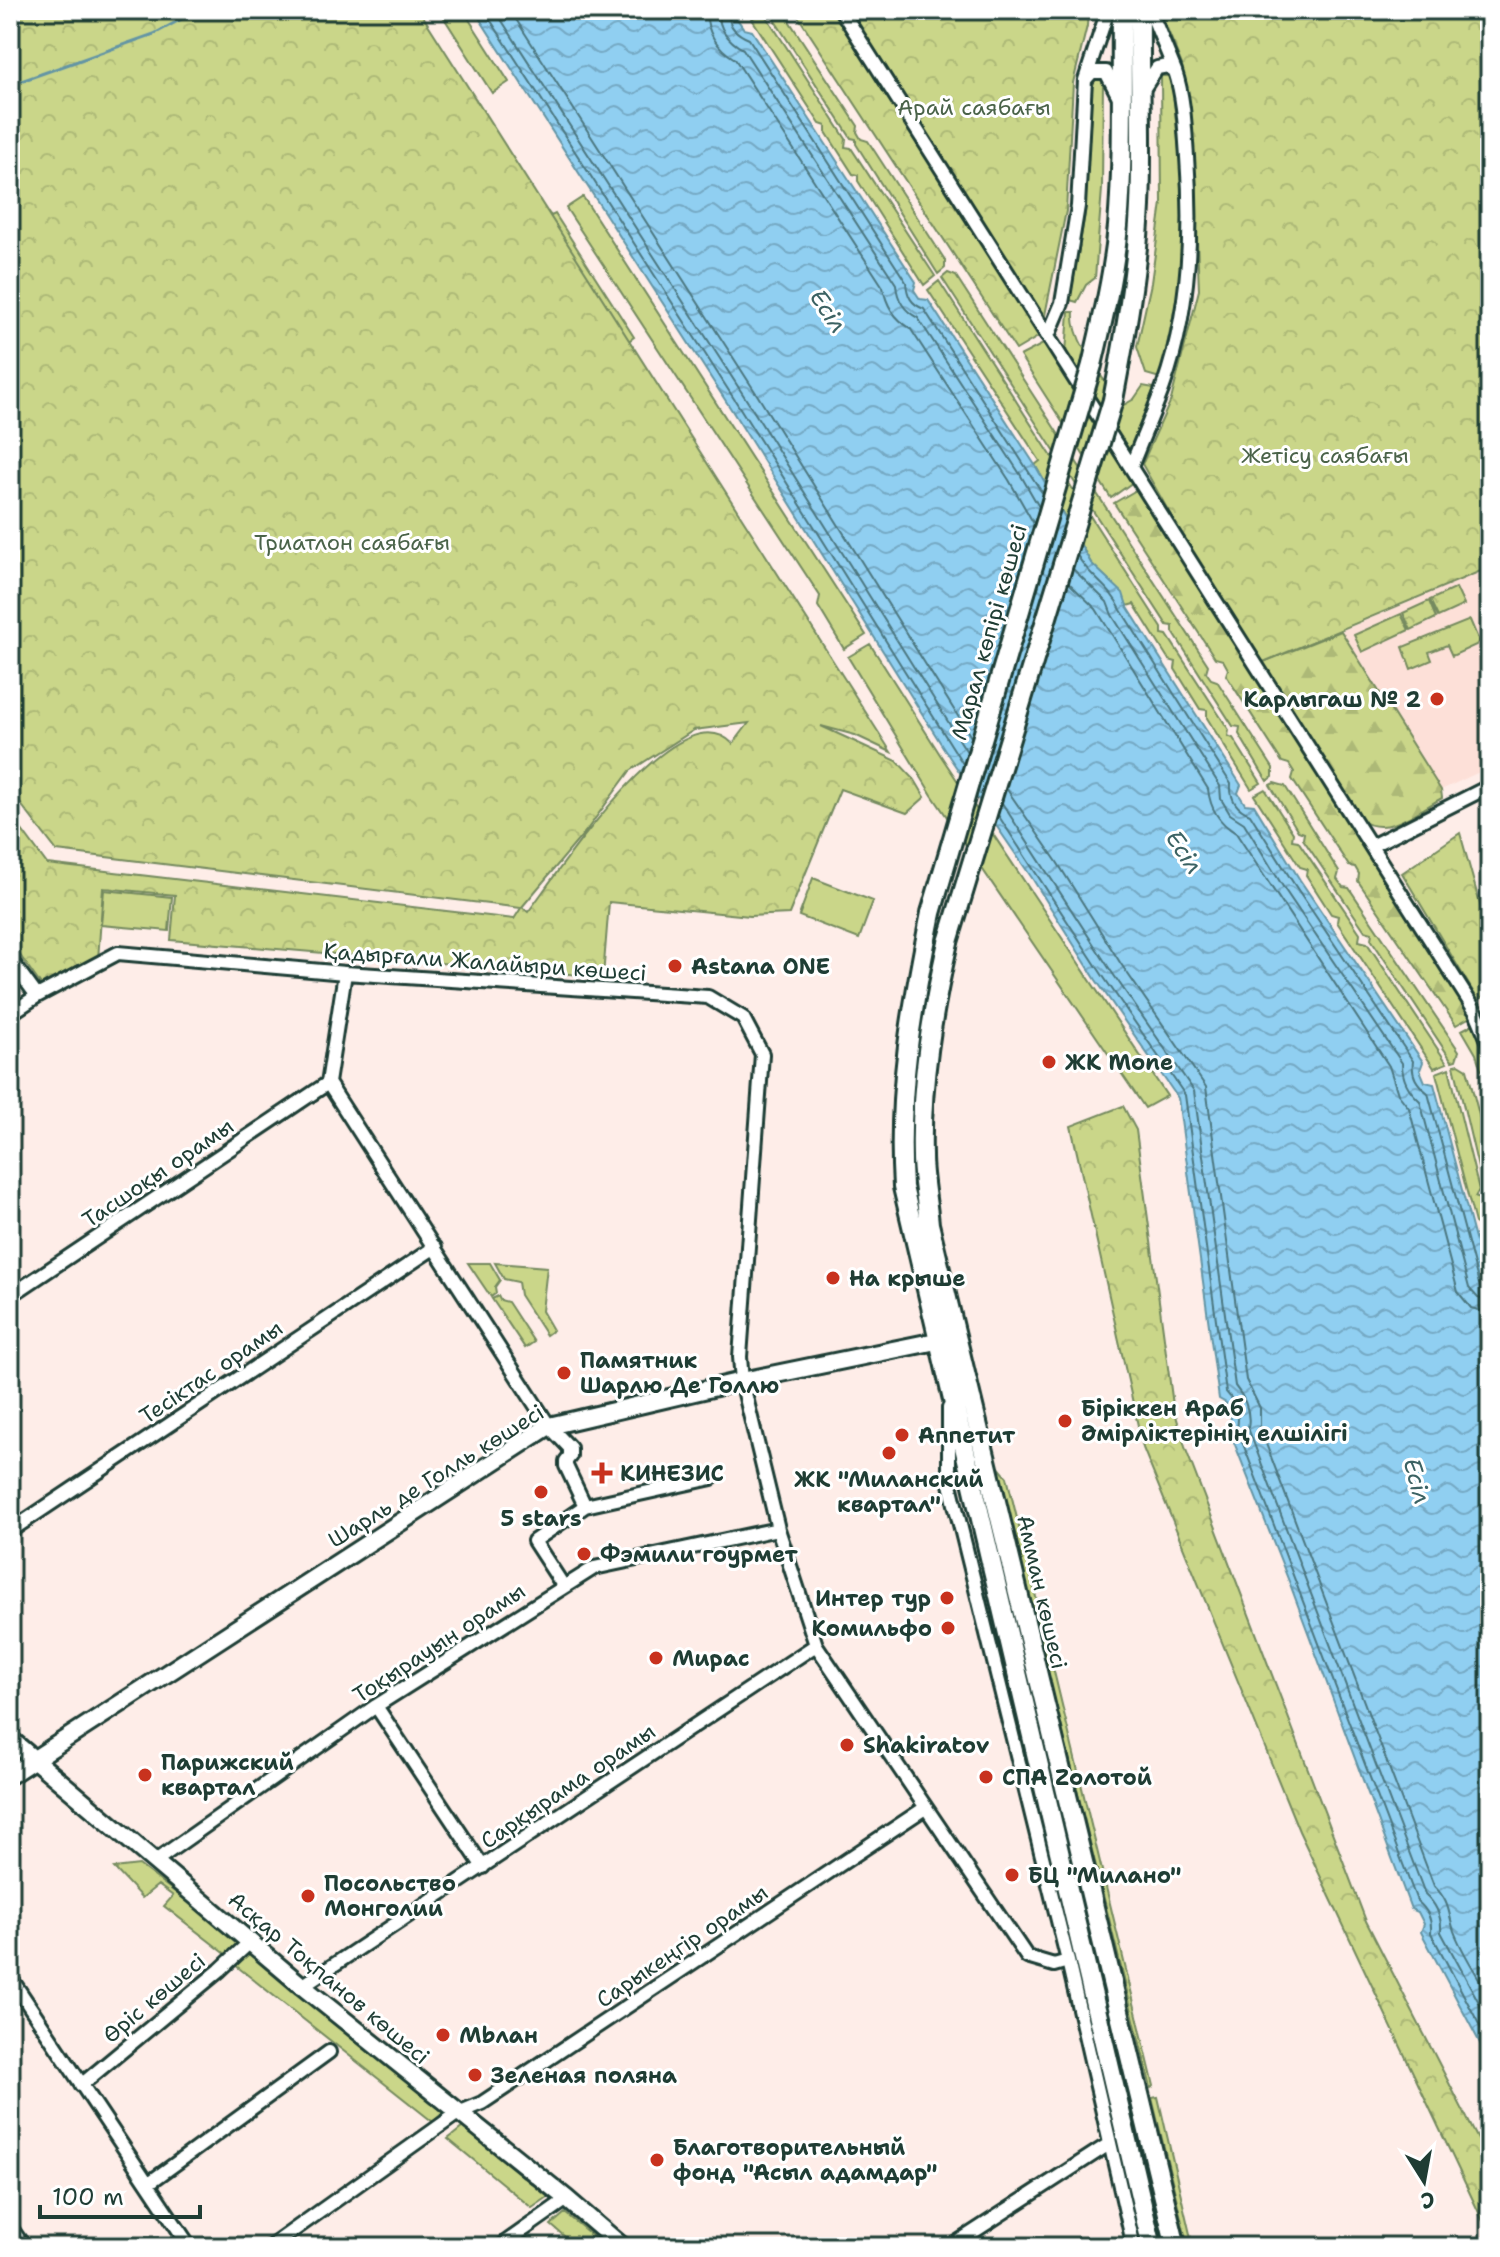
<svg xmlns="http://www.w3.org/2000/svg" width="1500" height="2257" font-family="'Shantell Sans',sans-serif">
  <defs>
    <pattern id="forest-firs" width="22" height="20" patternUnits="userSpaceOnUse" patternTransform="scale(2)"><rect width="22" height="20" fill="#cad689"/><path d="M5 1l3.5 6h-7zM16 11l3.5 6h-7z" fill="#adb977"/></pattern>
    <pattern id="park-crowns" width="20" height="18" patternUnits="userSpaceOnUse" patternTransform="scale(2)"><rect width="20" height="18" fill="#cad689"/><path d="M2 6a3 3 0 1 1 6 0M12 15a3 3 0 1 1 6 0" fill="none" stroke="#adb977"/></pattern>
    <pattern id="water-waves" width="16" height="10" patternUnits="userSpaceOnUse" patternTransform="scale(2)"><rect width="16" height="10" fill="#90cff1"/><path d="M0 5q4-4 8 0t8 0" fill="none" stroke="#75a9c4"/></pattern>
  </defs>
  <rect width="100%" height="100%" fill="#feede8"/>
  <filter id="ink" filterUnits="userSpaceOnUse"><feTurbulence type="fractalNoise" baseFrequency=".0125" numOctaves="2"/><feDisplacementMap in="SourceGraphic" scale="16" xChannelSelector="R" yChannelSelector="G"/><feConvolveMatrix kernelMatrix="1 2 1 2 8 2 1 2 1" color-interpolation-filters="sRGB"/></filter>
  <g filter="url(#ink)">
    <path fill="#fde0d8" d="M 1489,568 L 1490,767 L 1441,790 L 1341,631 Z"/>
    <path fill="#cad689" stroke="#748a5e" stroke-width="2" d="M 439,10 L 463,10 L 509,82 L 492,93 Z
      M 768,10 L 782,10 L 858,126 L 857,132 L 861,139 L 868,141 L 945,260 L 945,268 L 938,274 L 856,144 L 856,139 L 851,138 Z
      M 763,11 L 846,139 L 845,147 L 851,148 L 935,276 L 924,285 L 858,181 L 858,175 L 853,174 L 826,132 L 826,126 L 820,124 L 752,19 Z
      M 1161,76 L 1168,76 L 1172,82 L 1184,200 L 1183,239 L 1178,293 L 1160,378 L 1146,374 L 1137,347 L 1151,283 L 1162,203 Z
      M 1103,79 L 1102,189 L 1095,278 L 1086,285 L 1077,302 L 1070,300 L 1085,214 L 1092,88 L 1095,80 Z
      M 583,197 L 866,635 L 844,649 L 818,606 L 820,596 L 566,208 Z
      M 548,212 L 551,216 L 555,214 L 634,337 L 626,343 L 543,214 Z
      M 948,273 L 956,276 L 1208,665 L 1206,672 L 1211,679 L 1217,681 L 1273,768 L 1273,777 L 1267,781 L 1239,734 L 1240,727 L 1233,726 L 1173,632 L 1173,626 L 1167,625 L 942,278 Z
      M 939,281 L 1162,628 L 1162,634 L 1167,635 L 1229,730 L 1228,736 L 1233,738 L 1261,783 L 1251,789 L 1207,718 L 1207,710 L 1200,709 L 1175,669 L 1176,662 L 1169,660 L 1134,604 L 1127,606 L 1122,593 L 1091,563 L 1035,465 L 1040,461 L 928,290 Z
      M 1069,312 L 1074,312 C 1071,342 1106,381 1122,406 L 1134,399 L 1143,386 L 1154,388 L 1133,450 L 1130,452 L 1124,448 L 1066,353 Z
      M 1045,343 L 1133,482 L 1111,498 L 1020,356 Z
      M 1470,620 L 1479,641 L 1476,645 L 1452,656 L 1447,645 L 1429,652 L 1432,660 L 1411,669 L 1403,647 Z
      M 870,644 L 941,756 L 1167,1096 L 1145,1108 L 932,795 L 848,657 Z
      M 1274,783 L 1285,786 L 1339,872 L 1337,879 L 1343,887 L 1349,888 L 1459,1051 L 1456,1060 L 1452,1061 L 1371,939 L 1372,933 L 1365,931 L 1303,839 L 1304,833 L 1298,831 L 1270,785 Z
      M 1265,789 L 1293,833 L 1292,840 L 1298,841 L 1360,933 L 1359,941 L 1367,943 L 1447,1063 L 1434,1068 L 1337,922 L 1338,916 L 1331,914 L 1306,875 L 1307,869 L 1300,867 L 1254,795 Z
      M 813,878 L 873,901 L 859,939 L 799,916 Z
      M 104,890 L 172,897 L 169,931 L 101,925 Z
      M 1475,1023 L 1490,1060 L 1490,1067 L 1481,1070 L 1476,1054 L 1462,1030 Z
      M 1459,1064 L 1467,1069 L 1490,1157 L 1490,1211 L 1487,1199 L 1489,1193 L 1483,1189 L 1454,1065 Z
      M 1449,1068 L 1479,1190 L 1475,1197 L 1481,1200 L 1490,1232 L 1490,1275 L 1478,1233 L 1481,1227 L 1475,1223 L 1436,1073 Z
      M 468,1263 L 490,1263 L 500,1280 L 495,1287 L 496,1293 L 491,1297 Z
      M 495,1263 L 547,1267 L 542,1311 L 553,1330 L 546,1335 L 520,1295 L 518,1282 L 504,1279 Z
      M 498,1296 L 500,1300 L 508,1302 L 534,1342 L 525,1348 L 492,1299 Z
      M 996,1464 L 1007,1477 L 1154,2086 L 1151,2088 Z
      M 139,1865 L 241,1942 L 227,1955 L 164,1906 L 173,1896 L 158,1885 L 142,1898 L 114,1868 Z
      M 250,1949 L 445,2111 L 433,2122 L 235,1965 Z
      M 1158,2097 L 1193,2247 L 1188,2247 L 1152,2098 Z
      M 463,2127 L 548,2197 L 532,2208 L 448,2139 Z
      M 565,2213 L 606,2247 L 577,2247 L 551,2225 Z"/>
    <path fill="url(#forest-firs)" stroke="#748a5e" stroke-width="2" d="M 1138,489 L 1472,1016 L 1456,1025 L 1358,881 L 1359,874 L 1355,867 L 1349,866 L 1292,779 L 1294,772 L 1289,764 L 1282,762 L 1226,675 L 1228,669 L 1223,660 L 1215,658 L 1114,503 Z
      M 1341,631 L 1441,790 L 1442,798 C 1418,811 1388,837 1362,821 L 1261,663 Z"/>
    <path fill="url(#park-crowns)" stroke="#748a5e" stroke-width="2" fill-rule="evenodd" d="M 10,10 L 419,10 L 891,752 L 855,735 L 821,726 L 897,761 L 915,780 L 925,797 L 907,813 L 840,789 L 789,914 L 750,916 L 609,902 L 603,977 L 171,940 L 175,895 L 103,888 L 98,960 L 43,988 L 10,941 L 10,814 L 47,864 L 514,919 L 521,908 L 57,851 L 10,790 ZM 749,723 L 733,744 C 678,687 556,876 528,912 L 522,907 L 586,831 L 630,771 L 694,730 Z
      M 794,10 L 1088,10 L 1087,26 L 1073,83 L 1066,211 L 1041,335 L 1016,350 Z
      M 1163,10 L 1490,10 L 1490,571 L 1488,568 L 1261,663 L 1183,537 L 1142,464 L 1171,400 L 1199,290 L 1195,191 L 1182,65 L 1164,21 Z
      M 1456,588 L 1464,605 L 1438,617 L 1430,600 Z
      M 1429,601 L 1436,618 L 1411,630 L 1403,613 Z
      M 1401,614 L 1409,630 L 1362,652 L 1354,635 Z
      M 1460,833 L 1490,940 L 1490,994 L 1478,1000 L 1402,873 Z
      M 1123,1106 L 1136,1130 L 1173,1405 L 1185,1447 L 1366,1921 L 1490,2163 L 1490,2236 L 1299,1831 L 1143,1448 L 1071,1126 Z"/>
    <path fill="url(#water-waves)" stroke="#6395a5" stroke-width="2" d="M 474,10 L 738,10 L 736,17 L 744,29 L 752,31 L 916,282 L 914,290 L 920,299 L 928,300 L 1035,465 L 1091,563 L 1123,593 L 1127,606 L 1241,785 L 1238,793 L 1245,804 L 1254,805 L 1300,880 L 1423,1062 L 1420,1070 L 1425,1082 L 1434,1084 L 1490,1296 L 1490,2062 L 1421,1932 L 1424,1924 L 1418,1912 L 1411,1909 L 1290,1584 L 1228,1427 L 1231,1418 L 1226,1403 L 1219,1399 L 1178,1098 L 1096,980 L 1032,878 L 950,758 L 731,409 Z"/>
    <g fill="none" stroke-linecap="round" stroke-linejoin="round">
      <path stroke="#4c7780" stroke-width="2" d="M 484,10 L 738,405 L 963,764
        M 495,10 L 746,399 L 967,752
        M 510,10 L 756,393 L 971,737
        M 707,10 C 705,31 717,48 735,59 L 883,287 C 886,306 895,319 910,328 L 1009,480 L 1034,524
        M 719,10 C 717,27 728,41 743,49 L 896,284 C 897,300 904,311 918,318 L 1020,474 L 1039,507
        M 730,10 C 726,25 737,34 749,39 L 906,282 C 907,296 911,304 924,309 L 1043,494
        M 1077,555 C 1089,577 1111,587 1121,610 L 1231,784 C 1230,799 1236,809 1250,814 L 1294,884 L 1413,1061 C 1411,1076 1417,1084 1428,1093 L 1479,1284 L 1483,1290 L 1490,1291
        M 1073,569 L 1107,602 L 1112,615 L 1220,786 L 1221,799 L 1230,814 L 1244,823 L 1285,890 L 1402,1063 C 1402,1079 1408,1090 1420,1101 L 1469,1288 L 1478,1298 L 1490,1301
        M 1069,583 L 1096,609 L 1208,789 C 1210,808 1219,823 1236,833 L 1389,1066 L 1398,1094 L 1409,1108 L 1458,1292 L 1471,1308 L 1490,1313
        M 1006,788 L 1057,862 L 1121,964 L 1206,1087 L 1246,1380 L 1260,1408 L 1260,1428 L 1434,1886 C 1450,1902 1448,1912 1454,1931 C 1462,1953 1479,1977 1490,1998
        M 1002,803 L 1111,971 L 1194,1091 L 1235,1386 C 1245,1398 1251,1412 1248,1428 L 1425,1894 C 1436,1904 1442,1916 1441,1932 L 1490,2023
        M 998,815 L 1103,976 L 1185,1095 L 1226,1392 C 1236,1402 1240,1414 1237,1428 L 1417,1901 C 1428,1910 1432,1919 1431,1933 L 1490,2045"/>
      <path stroke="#6395a5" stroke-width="3" d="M 10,85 L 154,34 L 198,10"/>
      <g stroke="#1f3d34" stroke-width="18">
        <path id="minor" d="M 841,10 L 1476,1012 L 1490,1045
          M 1085,80 L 1092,72 L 1106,72 L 1119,97
          M 1142,91 L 1157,68 L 1168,66 L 1175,71 L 1150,10
          M 1048,336 L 1062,303 L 1078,206 L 1085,80 L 1108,10
          M 1131,467 C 1141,441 1153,414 1163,387 C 1189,314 1193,233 1187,157 C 1185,129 1184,98 1175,71
          M 1371,846 L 1490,786
          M 10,959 L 37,996
          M 345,973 L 328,1083 L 549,1426 L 570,1448 L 570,1456 L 566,1461 L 566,1466 L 585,1506
          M 10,1014 L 37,996 L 118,953 L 345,973 L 708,997 L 743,1018 L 762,1054 L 740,1357 L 742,1381 L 778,1529 L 816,1645 L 1027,1957 L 1054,1965 L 1068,1961
          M 10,1296 L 328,1083
          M 949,1408 L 949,1480 L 1068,1961 L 1134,2247
          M 10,1531 L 435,1247
          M 564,1587 L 534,1541 L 585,1506 L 712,1478
          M 376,1706 L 483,1867
          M 154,1862 L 376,1706 L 594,1568 L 778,1529
          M 10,1977 L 190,2247
          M 302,1986 L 816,1645
          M 81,2085 L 220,1970 L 251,1941
          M 149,2183 L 329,2052
          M 10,2227 L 24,2247
          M 270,2247 L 458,2113 L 482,2103 L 925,1808
          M 499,2247 L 567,2199
          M 950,2247 L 1109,2144"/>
      </g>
      <g stroke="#1f3d34" stroke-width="22">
        <path id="tertiary" d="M 10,1739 L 302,1986 L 567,2199 L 623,2247
          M 10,1775 L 549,1426 L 742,1381 L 951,1338"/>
      </g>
      <g stroke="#1f3d34" stroke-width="24">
        <path id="secondary" d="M 1092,365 C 1103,319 1114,273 1118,226 C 1124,154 1121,82 1122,10
          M 1113,400 C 1125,336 1137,272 1140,206 C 1143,141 1139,75 1140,10
          M 931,913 C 912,1008 897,1090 903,1187 L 1152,2247
          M 948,942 C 932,1013 920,1084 922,1156 C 922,1178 927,1201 929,1224 L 1176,2247"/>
      </g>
      <use href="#minor" stroke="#fff" stroke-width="12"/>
      <use href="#tertiary" stroke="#fff" stroke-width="16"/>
      <use href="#secondary" stroke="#fff" stroke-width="18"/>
      <g stroke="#1f3d34" stroke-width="24" stroke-linecap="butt">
        <path id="secondary-bridge" d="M 931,913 L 1092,365
          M 948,942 L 1113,400"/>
      </g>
      <use href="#secondary-bridge" stroke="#fff" stroke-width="18"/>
    </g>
  </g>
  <g fill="#c8321e" stroke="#fff" stroke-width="3">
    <circle cx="1437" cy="699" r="8"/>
    <circle cx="675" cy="966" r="8"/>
    <circle cx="1049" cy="1062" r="8"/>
    <circle cx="833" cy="1278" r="8"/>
    <circle cx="564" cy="1373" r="8"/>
    <circle cx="1065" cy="1421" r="8"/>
    <circle cx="902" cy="1435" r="8"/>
    <circle cx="889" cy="1453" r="8"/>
    <path d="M598 1461h8v8h8v8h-8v8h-8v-8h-8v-8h8z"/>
    <circle cx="541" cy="1492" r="8"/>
    <circle cx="584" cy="1554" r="8"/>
    <circle cx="947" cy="1598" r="8"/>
    <circle cx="948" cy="1628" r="8"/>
    <circle cx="656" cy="1658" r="8"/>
    <circle cx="847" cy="1745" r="8"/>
    <circle cx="145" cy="1775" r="8"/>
    <circle cx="986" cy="1777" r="8"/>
    <circle cx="1012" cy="1875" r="8"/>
    <circle cx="308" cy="1896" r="8"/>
    <circle cx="443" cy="2035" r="8"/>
    <circle cx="475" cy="2075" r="8"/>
    <circle cx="657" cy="2160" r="8"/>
  </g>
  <g text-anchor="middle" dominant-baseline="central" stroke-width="6" stroke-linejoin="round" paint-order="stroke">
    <g font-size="22" fill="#4a6349" stroke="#fff">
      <text x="974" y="107">Арай саябағы</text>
      <text x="1325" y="455">Жетісу саябағы</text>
      <text x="352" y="542">Триатлон саябағы</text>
    </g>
    <g font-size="22" fill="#1f3d34" stroke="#fff">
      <text transform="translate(989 632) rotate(-74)">Марал көпірі көшесі</text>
      <text transform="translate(485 962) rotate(4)">Қадырғали Жалайыри көшесі</text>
      <text transform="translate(158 1173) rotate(-34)">Тасшоқы орамы</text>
      <text transform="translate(211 1372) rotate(-34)">Тесіктас орамы</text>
      <text transform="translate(436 1476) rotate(-32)">Шарль де Голль көшесі</text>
      <text transform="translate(1042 1592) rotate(77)">Амман көшесі</text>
      <text transform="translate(439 1643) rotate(-33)">Тоқырауын орамы</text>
      <text transform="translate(568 1786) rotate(-34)">Сарқырама орамы</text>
      <text transform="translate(682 1946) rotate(-34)">Сарыкеңгір орамы</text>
      <text transform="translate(329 1978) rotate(40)">Асқар Тоқпанов көшесі</text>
      <text transform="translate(154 1998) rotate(-40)">Өріс көшесі</text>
    </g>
    <g font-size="22" font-weight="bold" fill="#1f3d34" stroke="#fff" text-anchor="start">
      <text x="1421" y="699" text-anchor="end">Карлыгаш № 2</text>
      <text x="691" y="966">Astana ONE</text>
      <text x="1065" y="1062">ЖК Mone</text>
      <text x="849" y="1278">На крыше</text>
      <text x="580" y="1360">Памятник<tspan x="580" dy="25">Шарлю Де Голлю</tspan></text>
      <text x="1081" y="1408">Біріккен Араб<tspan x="1081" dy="25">Әмірліктерінің елшілігі</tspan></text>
      <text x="918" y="1435">Аппетит</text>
      <text x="620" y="1473">КИНЕЗИС</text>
      <text x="889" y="1479" text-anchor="middle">ЖК "Миланский<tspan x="889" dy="25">квартал"</tspan></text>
      <text x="541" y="1518" text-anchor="middle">5 stars</text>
      <text x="600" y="1554">Фэмили гоурмет</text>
      <text x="931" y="1598" text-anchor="end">Интер тур</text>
      <text x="932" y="1628" text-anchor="end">Комильфо</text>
      <text x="672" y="1658">Мирас</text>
      <text x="863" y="1745">Shakiratov</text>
      <text x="161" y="1762">Парижский<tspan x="161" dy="25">квартал</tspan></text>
      <text x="1002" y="1777">СПА Zолотой</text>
      <text x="1028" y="1875">БЦ "Милано"</text>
      <text x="324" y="1883">Посольство<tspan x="324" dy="25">Монголии</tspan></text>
      <text x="459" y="2035">Мbлан</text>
      <text x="491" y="2075">Зеленая поляна</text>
      <text x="673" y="2147">Благотворительный<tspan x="673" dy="25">фонд "Асыл адамдар"</tspan></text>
    </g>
    <g font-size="24" font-style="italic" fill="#3b6263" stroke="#fff">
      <text transform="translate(828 311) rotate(57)">Есіл</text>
      <text transform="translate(1184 852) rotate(57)">Есіл</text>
      <text transform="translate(1417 1481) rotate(75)">Есіл</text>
    </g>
  </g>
  <rect width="1500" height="2257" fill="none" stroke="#fff" stroke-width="40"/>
  <rect x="20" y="20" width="1460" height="2217" fill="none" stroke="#1f3d34" stroke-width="3" filter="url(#ink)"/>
  <g transform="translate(1424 2181) rotate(169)" stroke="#ffffff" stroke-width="6" paint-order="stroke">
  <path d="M0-6L14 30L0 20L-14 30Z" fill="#1f3d34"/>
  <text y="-12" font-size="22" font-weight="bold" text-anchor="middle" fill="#1f3d34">С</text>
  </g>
  <path d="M40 2205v12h160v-12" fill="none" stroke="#1f3d34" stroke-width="4"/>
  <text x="52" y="2205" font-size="24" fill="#1f3d34" stroke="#ffffff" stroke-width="6" paint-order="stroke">100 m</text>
</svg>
